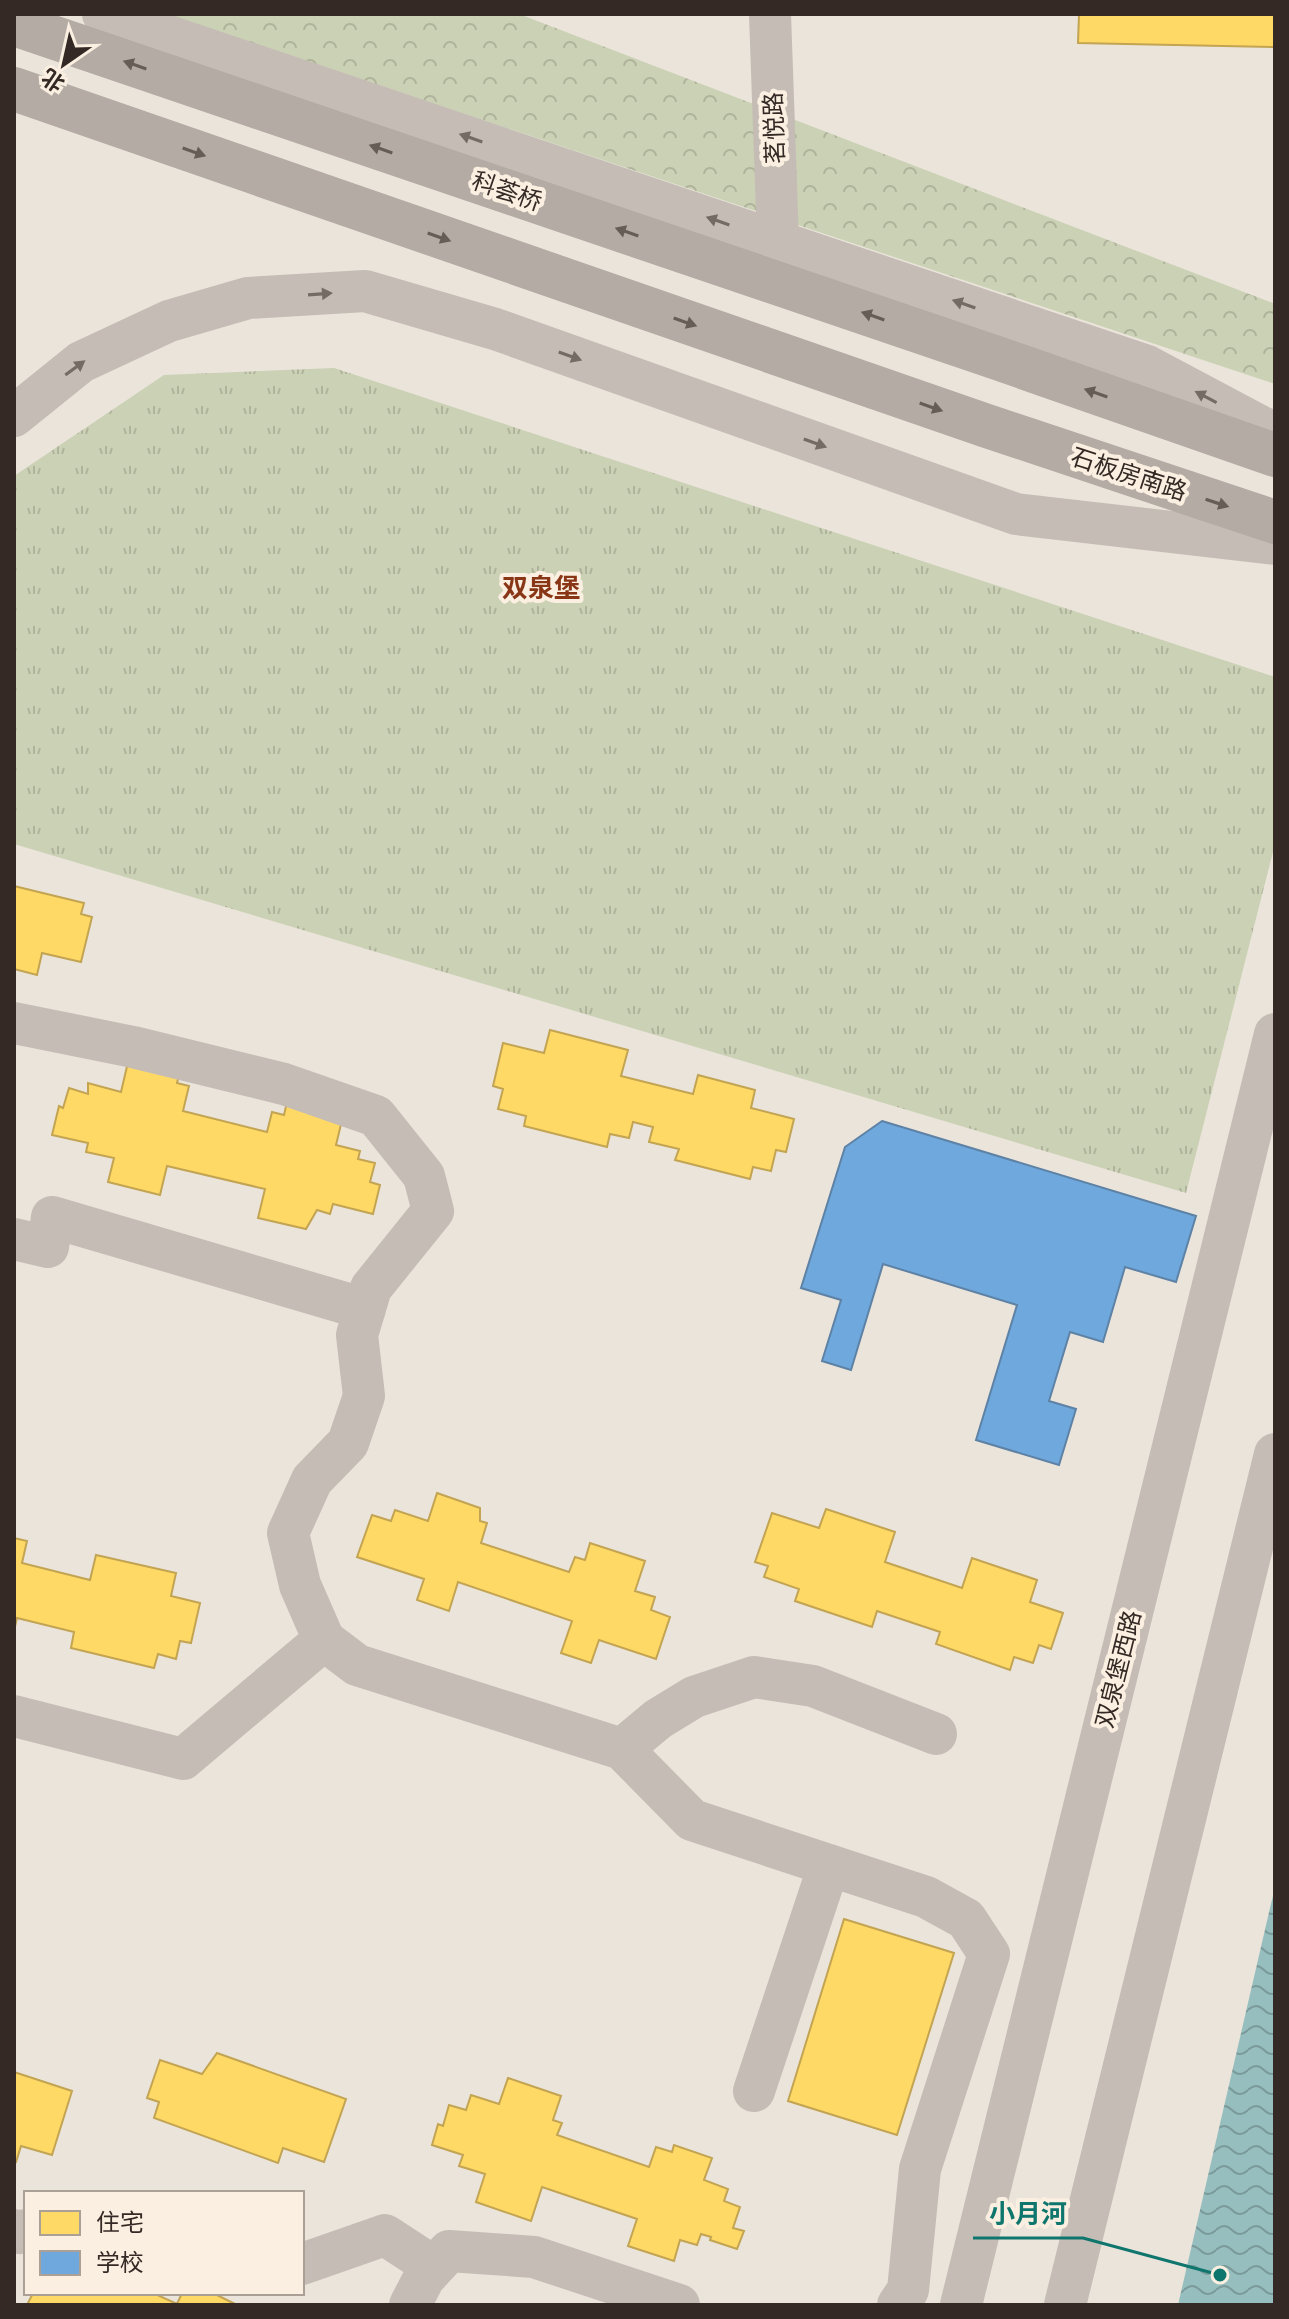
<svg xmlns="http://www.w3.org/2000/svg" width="1289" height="2319" font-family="Poppins,'Noto Sans SC',sans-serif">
  <defs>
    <pattern id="forest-crowns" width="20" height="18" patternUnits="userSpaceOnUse" patternTransform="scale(2)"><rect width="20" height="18" fill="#cbd1b4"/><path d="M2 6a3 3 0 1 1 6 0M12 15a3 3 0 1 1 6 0" fill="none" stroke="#afb39b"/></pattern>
    <pattern id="park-tufts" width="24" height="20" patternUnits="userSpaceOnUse" patternTransform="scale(2)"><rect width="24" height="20" fill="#cbd1b4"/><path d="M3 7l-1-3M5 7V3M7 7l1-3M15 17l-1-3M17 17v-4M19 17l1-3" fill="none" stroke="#afb39b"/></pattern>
    <pattern id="water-waves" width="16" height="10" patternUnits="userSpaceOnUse" patternTransform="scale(2)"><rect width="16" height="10" fill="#96bebe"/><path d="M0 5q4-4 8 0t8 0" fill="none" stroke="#7b9a9a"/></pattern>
  </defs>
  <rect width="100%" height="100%" fill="#ebe4db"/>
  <path fill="url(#forest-crowns)" d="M 165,14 L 519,14 L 1275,304 L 1275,384 Z"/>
  <path fill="url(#park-tufts)" d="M 334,368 L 1275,677 L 1275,844 L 1186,1193 L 14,844 L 14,476 L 164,375 Z"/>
  <path fill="url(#water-waves)" d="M 1275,1888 L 1275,2305 L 1178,2305 L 1270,1908 Z"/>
  <path fill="#ffd966" stroke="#c2a452" stroke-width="2" d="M 1079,14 L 1275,14 L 1275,47 L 1078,43 Z
    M 14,886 L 84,903 L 81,914 L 92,917 L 81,962 L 42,953 L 37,975 L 14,969 Z
    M 550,1030 L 628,1050 L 621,1076 L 693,1094 L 698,1075 L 755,1090 L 751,1108 L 794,1119 L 786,1152 L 776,1150 L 771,1171 L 753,1167 L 750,1179 L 675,1160 L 679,1149 L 649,1142 L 653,1127 L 633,1122 L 629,1138 L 610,1134 L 607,1147 L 524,1126 L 526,1116 L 498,1109 L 503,1089 L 493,1086 L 503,1043 L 544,1053 Z
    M 128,1062 L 179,1075 L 177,1083 L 189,1086 L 183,1111 L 267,1132 L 272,1112 L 284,1115 L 287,1102 L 343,1116 L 336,1145 L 360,1151 L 358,1159 L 375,1163 L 370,1182 L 380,1185 L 373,1214 L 333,1204 L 330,1214 L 317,1210 L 306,1229 L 258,1218 L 265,1189 L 167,1166 L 160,1195 L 108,1182 L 114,1158 L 86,1152 L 88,1143 L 52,1135 L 59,1106 L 63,1108 L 69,1088 L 88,1094 L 88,1083 L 121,1092 Z
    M 437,1493 L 480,1508 L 480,1521 L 487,1523 L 481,1543 L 569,1572 L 575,1557 L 585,1560 L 590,1543 L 645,1561 L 635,1591 L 655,1597 L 651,1610 L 670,1617 L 656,1659 L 599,1640 L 591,1663 L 561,1653 L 572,1621 L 458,1582 L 449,1611 L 417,1600 L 424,1579 L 357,1557 L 372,1515 L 391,1521 L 395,1510 L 428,1521 Z
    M 826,1509 L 895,1532 L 885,1562 L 962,1588 L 972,1558 L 1037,1580 L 1030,1602 L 1063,1613 L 1051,1649 L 1039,1645 L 1033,1663 L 1014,1657 L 1010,1670 L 936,1644 L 940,1632 L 877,1611 L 872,1627 L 795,1601 L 799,1589 L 764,1577 L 768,1566 L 755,1562 L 772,1513 L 819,1528 Z
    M 14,1538 L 27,1541 L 22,1563 L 90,1580 L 96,1555 L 176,1573 L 171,1596 L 200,1603 L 191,1643 L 180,1641 L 176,1659 L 158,1654 L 154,1668 L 71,1648 L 74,1632 L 17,1618 L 14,1631 Z
    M 844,1919 L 954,1953 L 897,2135 L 788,2101 Z
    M 217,2053 L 346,2099 L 324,2162 L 283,2148 L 278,2163 L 154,2118 L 159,2102 L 147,2098 L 160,2060 L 202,2074 Z
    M 14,2072 L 72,2091 L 52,2155 L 21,2146 L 16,2162 L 14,2161 Z
    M 508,2078 L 561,2096 L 553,2120 L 562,2123 L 557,2135 L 649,2167 L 656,2147 L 672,2152 L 674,2145 L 712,2158 L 704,2180 L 728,2189 L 724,2201 L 740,2207 L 733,2228 L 744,2231 L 737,2249 L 710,2240 L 711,2237 L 701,2234 L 697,2245 L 680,2240 L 674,2261 L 628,2246 L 637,2219 L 542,2187 L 531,2221 L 476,2202 L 485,2174 L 459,2166 L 463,2155 L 432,2145 L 438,2124 L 443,2126 L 449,2105 L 466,2110 L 471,2095 L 499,2104 Z
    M 33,2293 L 153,2293 L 177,2304 L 182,2293 L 213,2293 L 237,2305 L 27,2305 Z"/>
  <path fill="#6fa8dc" stroke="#5d82a5" stroke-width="2" d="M 882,1121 L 1196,1216 L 1176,1282 L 1125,1267 L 1103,1342 L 1070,1332 L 1049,1401 L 1076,1409 L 1059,1465 L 976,1440 L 1017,1305 L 883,1264 L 851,1370 L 822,1361 L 841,1300 L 801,1288 L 845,1147 Z"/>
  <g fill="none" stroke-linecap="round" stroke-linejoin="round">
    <path stroke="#c4bcb5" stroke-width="42" d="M 103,14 L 1147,366 L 1275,434
      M 770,14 L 778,241
      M 14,416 L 81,362 L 169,321 L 248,298 L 365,291 L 495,329 L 1016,514 L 1275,544
      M 14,1023 L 133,1047 L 284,1084 L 376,1116 L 424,1176 L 433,1211 L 371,1288 L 357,1335 L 364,1396 L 348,1443 L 312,1480 L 288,1533 L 300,1585 L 324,1640 L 357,1665 L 622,1749 L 692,1820 L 926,1897 L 966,1919 L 989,1954 L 920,2169 L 908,2290 L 898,2305
      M 14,1239 L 48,1247 L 52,1217 L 365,1309
      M 14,1716 L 183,1759 L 324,1640
      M 622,1749 L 658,1719 L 694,1697 L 754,1677 L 813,1686 L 936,1734
      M 754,2091 L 829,1865
      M 14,2230 L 20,2233 L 26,2230
      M 302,2264 L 385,2235 L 434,2267
      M 410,2305 L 424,2278 L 449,2251 L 534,2257 L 679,2305
      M 961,2305 L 1275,1034
      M 1065,2305 L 1275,1454"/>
    <path stroke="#b3aba4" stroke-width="44" d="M 14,24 L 1000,359 L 1275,455
      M 14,89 L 984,425 L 1275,522"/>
  </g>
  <defs><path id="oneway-solid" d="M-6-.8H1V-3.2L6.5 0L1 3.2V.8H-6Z" transform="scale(2)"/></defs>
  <g fill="#675d57">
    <use href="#oneway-solid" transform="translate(135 65) rotate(-161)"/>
    <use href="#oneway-solid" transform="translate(381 149) rotate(-161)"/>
    <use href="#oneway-solid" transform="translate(194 152) rotate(19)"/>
    <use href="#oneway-solid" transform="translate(627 232) rotate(-161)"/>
    <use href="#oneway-solid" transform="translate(439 237) rotate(19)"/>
    <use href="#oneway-solid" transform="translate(873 316) rotate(-161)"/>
    <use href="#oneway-solid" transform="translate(685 322) rotate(19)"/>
    <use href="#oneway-solid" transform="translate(1096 393) rotate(-161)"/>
    <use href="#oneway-solid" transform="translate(931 407) rotate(19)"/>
    <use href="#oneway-solid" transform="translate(1217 503) rotate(18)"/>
  </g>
  <g fill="#756b65">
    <use href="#oneway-solid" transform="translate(471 138) rotate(-161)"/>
    <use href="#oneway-solid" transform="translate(718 221) rotate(-161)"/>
    <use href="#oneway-solid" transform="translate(320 294) rotate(-4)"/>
    <use href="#oneway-solid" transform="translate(964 304) rotate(-161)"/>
    <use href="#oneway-solid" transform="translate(570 356) rotate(20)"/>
    <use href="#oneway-solid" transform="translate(75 368) rotate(-36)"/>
    <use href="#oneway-solid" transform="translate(1206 397) rotate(-152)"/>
    <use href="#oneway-solid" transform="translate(815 443) rotate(20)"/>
  </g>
  <g text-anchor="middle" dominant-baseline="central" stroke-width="8" stroke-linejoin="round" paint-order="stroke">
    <g font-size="24" fill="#342924" stroke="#faefe0">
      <text transform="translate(774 128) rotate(-92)">茗悦路</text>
      <text transform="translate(507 191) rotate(19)">科荟桥</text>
      <text transform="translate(1129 474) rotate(18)">石板房南路</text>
      <text transform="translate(1118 1669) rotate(-76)">双泉堡西路</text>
    </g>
    <g font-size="26" font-weight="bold" fill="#893616" stroke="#faefe0">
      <text x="541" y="588">双泉堡</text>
    </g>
  </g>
  <path fill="none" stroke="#0f766e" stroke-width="3" d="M1220 2275L1083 2238H973"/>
  <circle fill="#0f766e" stroke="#faefe0" stroke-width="3" cx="1220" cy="2275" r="8"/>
  <g font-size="26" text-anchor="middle" font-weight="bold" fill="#0f766e" stroke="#faefe0" stroke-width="8" stroke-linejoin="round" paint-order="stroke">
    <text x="1028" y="2223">小月河</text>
  </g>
  <rect width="1289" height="2319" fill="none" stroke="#342924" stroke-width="32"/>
  <rect x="24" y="2191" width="280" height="104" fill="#faefe0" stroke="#aba095" stroke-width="2"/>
  <rect x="40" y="2211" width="40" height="24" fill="#ffd966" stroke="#aba095" stroke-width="2"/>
  <text x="96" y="2231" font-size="24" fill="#342924">住宅</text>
  <rect x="40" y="2251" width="40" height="24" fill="#6fa8dc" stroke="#aba095" stroke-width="2"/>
  <text x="96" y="2271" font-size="24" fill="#342924">学校</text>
  <g transform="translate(64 64) rotate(214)" stroke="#faefe0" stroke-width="6" paint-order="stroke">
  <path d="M0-6L14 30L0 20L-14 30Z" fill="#342924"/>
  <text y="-12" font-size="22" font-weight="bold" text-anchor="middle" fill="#342924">北</text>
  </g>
</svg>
